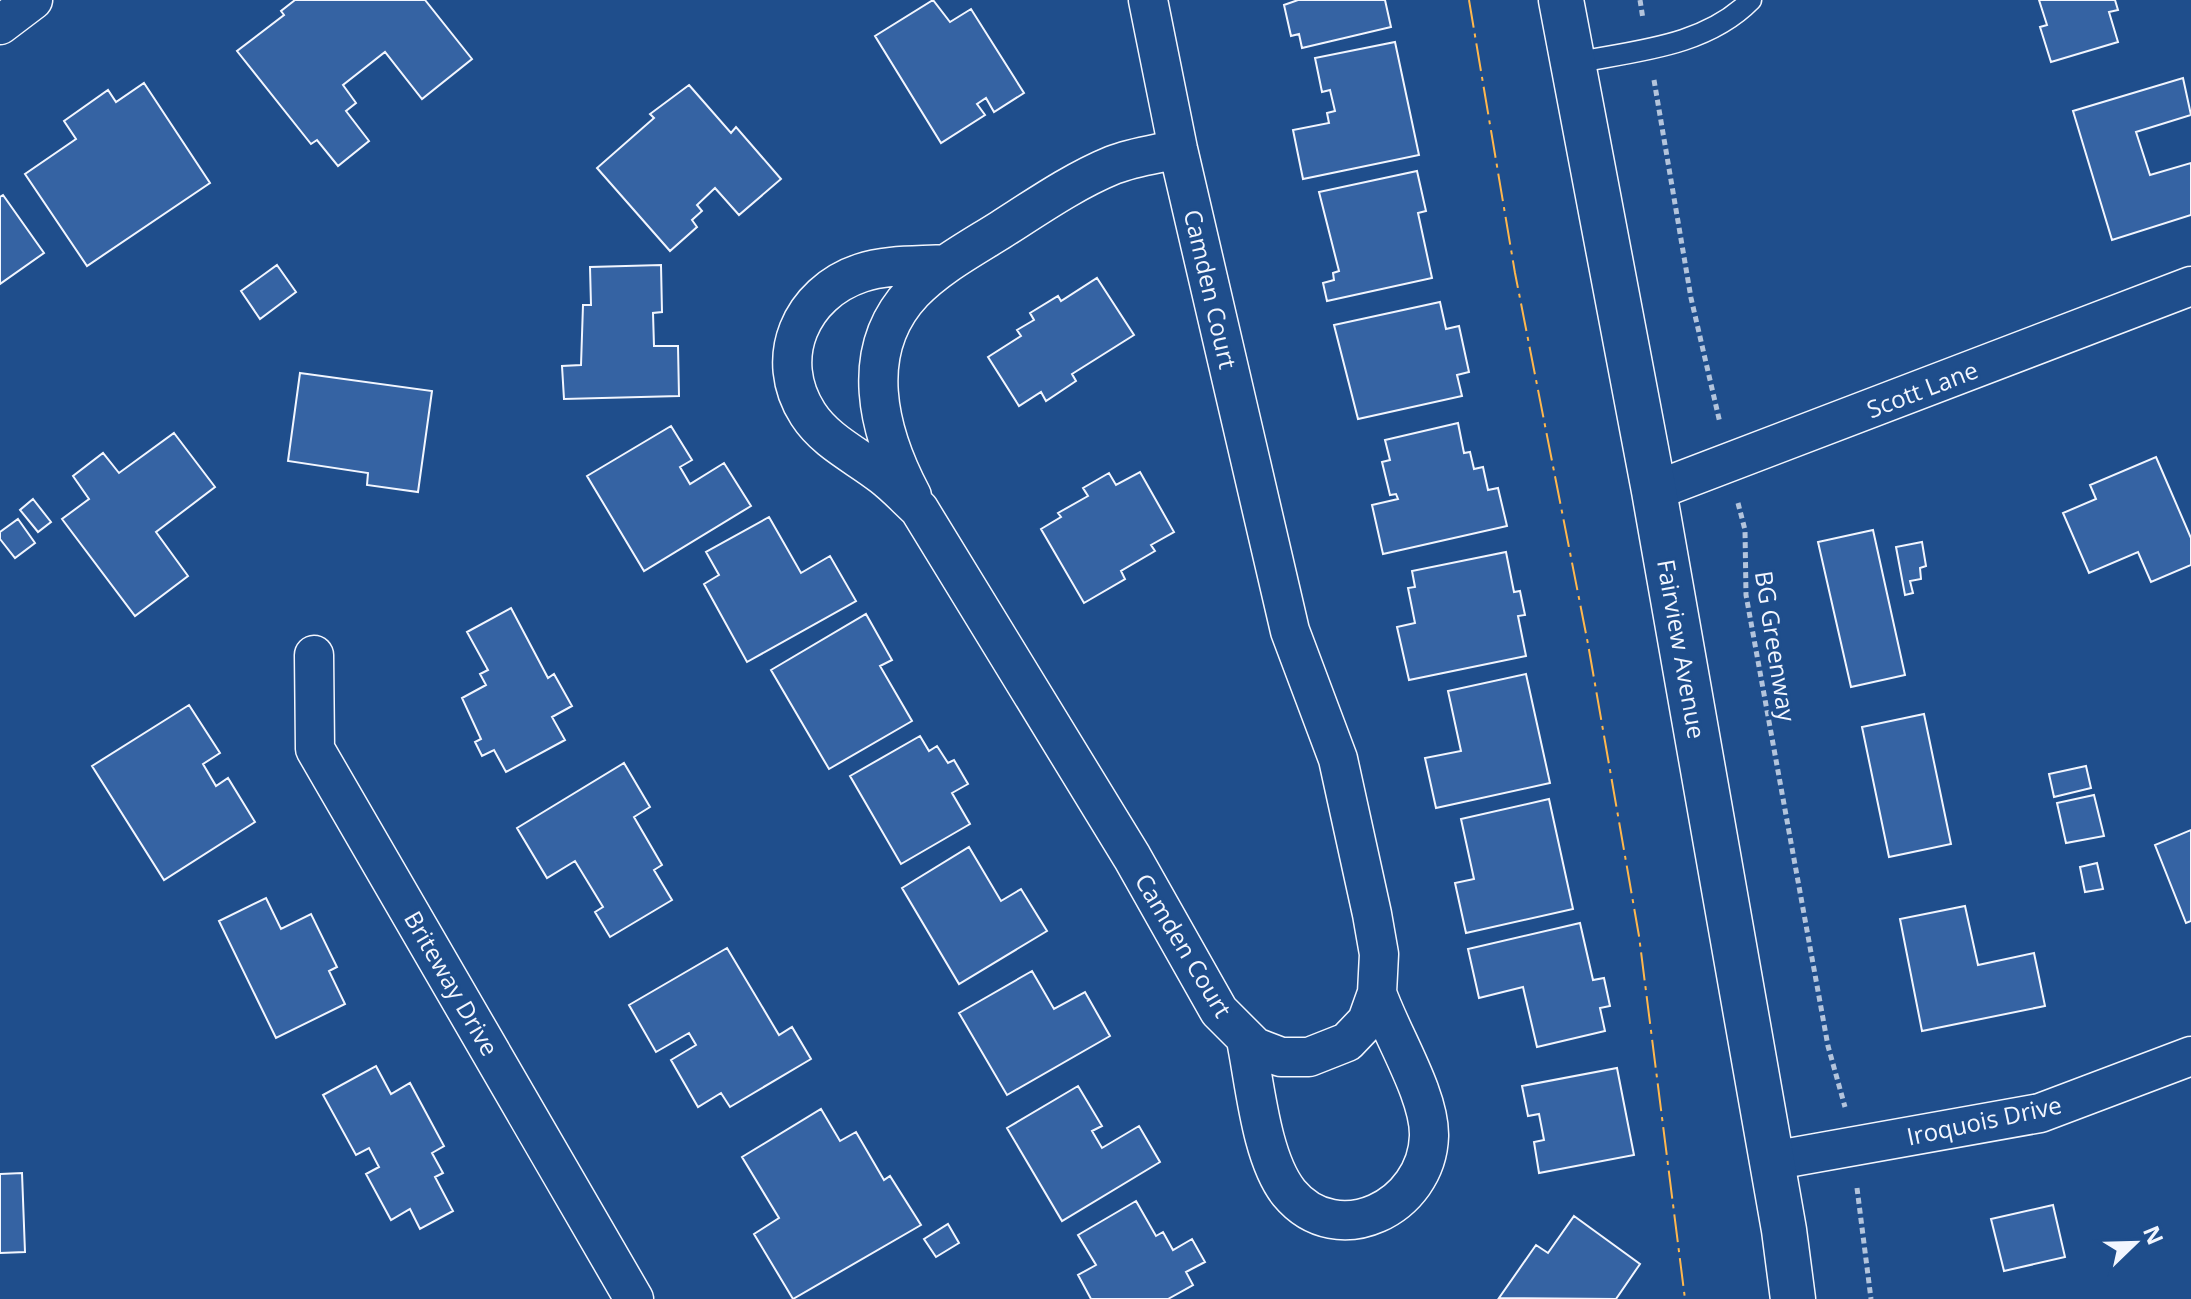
<svg xmlns="http://www.w3.org/2000/svg" width="2191" height="1299" font-family="'Open Sans',sans-serif">
  <rect width="100%" height="100%" fill="#1f4e8c"/>
  <path fill="#3563a3" stroke="#f2f6ff" stroke-width="2" d="M 295,0 L 425,0 L 472,59 L 422,99 L 385,52 L 343,85 L 356,103 L 346,111 L 369,141 L 338,166 L 317,140 L 311,144 L 237,51 L 284,15 L 281,11 Z
    M 933,0 L 950,22 L 971,9 L 1024,93 L 994,112 L 986,98 L 977,104 L 985,115 L 941,143 L 875,36 Z
    M 1298,0 L 1385,0 L 1391,27 L 1302,48 L 1299,34 L 1291,36 L 1284,5 Z
    M 2039,0 L 2115,0 L 2118,10 L 2109,12 L 2118,42 L 2051,62 L 2040,27 L 2047,25 Z
    M 1395,42 L 1419,155 L 1303,179 L 1293,130 L 1329,123 L 1327,113 L 1335,111 L 1330,90 L 1322,92 L 1315,58 Z
    M 2183,78 L 2191,115 L 2136,132 L 2150,175 L 2191,163 L 2191,215 L 2112,240 L 2073,111 Z
    M 144,83 L 210,183 L 87,266 L 25,174 L 76,139 L 64,121 L 108,90 L 116,102 Z
    M 689,85 L 731,133 L 736,127 L 781,179 L 739,215 L 715,188 L 697,205 L 702,211 L 692,220 L 697,227 L 670,251 L 597,168 L 654,118 L 650,114 Z
    M 1417,171 L 1426,211 L 1418,213 L 1432,278 L 1327,301 L 1323,283 L 1334,280 L 1333,273 L 1339,271 L 1319,192 Z
    M 3,195 L 44,253 L 0,284 L 0,197 Z
    M 277,265 L 296,292 L 260,319 L 241,291 Z
    M 661,265 L 662,312 L 653,313 L 654,346 L 678,346 L 679,396 L 564,399 L 562,366 L 581,365 L 583,305 L 591,305 L 590,267 Z
    M 1097,278 L 1134,335 L 1072,374 L 1076,381 L 1046,401 L 1041,392 L 1019,406 L 988,357 L 1021,336 L 1017,330 L 1034,320 L 1030,313 L 1058,296 L 1061,301 Z
    M 1440,302 L 1446,329 L 1459,326 L 1469,372 L 1457,375 L 1462,396 L 1358,419 L 1334,325 Z
    M 300,373 L 432,391 L 418,492 L 367,485 L 368,473 L 288,461 Z
    M 1458,423 L 1464,453 L 1470,452 L 1474,469 L 1483,467 L 1488,490 L 1498,488 L 1507,526 L 1383,554 L 1372,505 L 1398,499 L 1396,494 L 1390,495 L 1382,462 L 1390,460 L 1385,440 Z
    M 671,426 L 692,460 L 680,467 L 690,484 L 724,463 L 751,506 L 644,571 L 587,476 Z
    M 174,433 L 215,487 L 156,532 L 188,576 L 135,616 L 62,519 L 89,499 L 73,476 L 103,453 L 119,473 Z
    M 2156,457 L 2191,538 L 2191,565 L 2151,582 L 2138,552 L 2089,573 L 2063,513 L 2096,499 L 2090,485 Z
    M 1140,472 L 1174,532 L 1151,545 L 1155,551 L 1121,571 L 1125,579 L 1084,603 L 1041,529 L 1061,517 L 1058,513 L 1088,496 L 1083,488 L 1109,473 L 1116,485 Z
    M 33,499 L 51,522 L 38,532 L 20,510 Z
    M 769,517 L 801,573 L 830,556 L 856,601 L 747,662 L 704,584 L 719,575 L 706,552 Z
    M 18,519 L 35,543 L 15,558 L 0,539 L 0,532 Z
    M 1873,530 L 1905,675 L 1851,687 L 1818,542 Z
    M 1922,542 L 1926,566 L 1920,568 L 1921,579 L 1910,581 L 1913,593 L 1905,595 L 1896,547 Z
    M 1506,552 L 1514,592 L 1520,591 L 1525,615 L 1518,616 L 1526,656 L 1409,680 L 1397,627 L 1415,623 L 1408,588 L 1415,587 L 1412,571 Z
    M 511,608 L 548,678 L 554,674 L 572,706 L 552,717 L 565,740 L 506,772 L 494,750 L 482,756 L 475,742 L 481,739 L 462,698 L 486,685 L 480,674 L 488,670 L 467,632 Z
    M 866,614 L 892,660 L 880,666 L 912,721 L 829,769 L 771,670 Z
    M 1526,674 L 1550,783 L 1436,808 L 1425,758 L 1461,751 L 1448,691 Z
    M 189,705 L 220,753 L 203,764 L 216,786 L 228,778 L 255,822 L 164,880 L 92,766 Z
    M 1924,714 L 1951,844 L 1889,857 L 1862,727 Z
    M 920,736 L 929,751 L 937,746 L 948,763 L 954,760 L 968,784 L 952,793 L 970,824 L 901,864 L 850,776 Z
    M 624,763 L 650,807 L 634,817 L 662,865 L 654,870 L 672,900 L 610,937 L 595,912 L 603,907 L 575,861 L 547,878 L 517,828 Z
    M 2086,766 L 2091,788 L 2054,797 L 2049,774 Z
    M 2094,795 L 2104,836 L 2066,843 L 2057,803 Z
    M 1549,799 L 1573,909 L 1466,933 L 1455,883 L 1474,879 L 1461,819 Z
    M 2191,830 L 2191,921 L 2186,923 L 2155,845 Z
    M 969,847 L 1001,901 L 1021,889 L 1047,931 L 959,984 L 902,888 Z
    M 2097,863 L 2103,889 L 2085,892 L 2080,867 Z
    M 266,898 L 281,929 L 311,914 L 337,967 L 329,971 L 345,1004 L 276,1038 L 219,921 Z
    M 1965,906 L 1978,965 L 2034,953 L 2045,1006 L 1922,1031 L 1900,919 Z
    M 1580,923 L 1593,980 L 1604,978 L 1610,1006 L 1600,1008 L 1605,1031 L 1537,1047 L 1523,987 L 1479,998 L 1468,949 Z
    M 727,948 L 779,1035 L 792,1027 L 811,1059 L 730,1107 L 721,1093 L 698,1107 L 671,1060 L 696,1045 L 689,1033 L 656,1052 L 629,1005 Z
    M 1032,971 L 1054,1009 L 1085,992 L 1110,1036 L 1007,1095 L 959,1013 Z
    M 376,1066 L 391,1094 L 410,1083 L 444,1146 L 432,1153 L 443,1173 L 435,1177 L 453,1211 L 420,1229 L 410,1209 L 391,1220 L 366,1174 L 379,1167 L 369,1148 L 356,1155 L 323,1095 Z
    M 1617,1068 L 1634,1155 L 1539,1173 L 1534,1142 L 1544,1140 L 1539,1114 L 1528,1116 L 1522,1086 Z
    M 1078,1086 L 1102,1126 L 1092,1131 L 1102,1148 L 1139,1126 L 1160,1162 L 1062,1221 L 1007,1128 Z
    M 821,1109 L 840,1141 L 856,1132 L 884,1180 L 890,1176 L 921,1225 L 793,1299 L 754,1234 L 779,1218 L 742,1157 Z
    M 22,1173 L 25,1252 L 0,1253 L 0,1174 Z
    M 1136,1201 L 1156,1236 L 1163,1232 L 1173,1250 L 1192,1239 L 1205,1262 L 1186,1272 L 1193,1285 L 1168,1299 L 1091,1299 L 1078,1275 L 1096,1265 L 1078,1235 Z
    M 2053,1205 L 2065,1257 L 2004,1271 L 1991,1219 Z
    M 1574,1216 L 1640,1264 L 1616,1299 L 1499,1298 L 1536,1245 L 1548,1253 Z
    M 948,1224 L 959,1243 L 936,1257 L 924,1239 Z"/>
  <g fill="none" stroke-linecap="round" stroke-linejoin="round">
    <g stroke="#f2f6ff" stroke-width="23">
      <path id="lane" d="M 1573,63 C 1634,51 1705,47 1751,0"/>
    </g>
    <g stroke="#f2f6ff" stroke-width="41">
      <path id="street" d="M 0,25 L 33,0
        M 946,264 C 920,266 887,264 861,273 C 801,293 772,358 808,414 C 826,442 858,456 883,476 C 896,486 907,498 919,509 L 1132,857 L 1219,1011 L 1255,1047 L 1281,1057 L 1309,1057 L 1347,1042 L 1367,1021 L 1377,993 L 1379,954 L 1372,914 L 1338,759 L 1290,631 L 1178,149 L 1148,0
        M 1654,491 L 2191,286
        M 912,496 C 878,432 857,351 913,292 C 938,266 972,248 1002,229 C 1038,206 1074,181 1113,165 C 1133,157 1157,154 1178,149
        M 314,655 L 315,749 L 634,1299
        M 1246,1040 C 1255,1084 1261,1158 1289,1193 C 1338,1252 1427,1207 1429,1136 C 1430,1095 1391,1034 1377,993
        M 1771,1161 L 2040,1113 L 2191,1056"/>
    </g>
    <g stroke="#f2f6ff" stroke-width="47">
      <path id="primary" d="M 1561,0 L 1654,491 L 1784,1230 L 1793,1299"/>
    </g>
    <path stroke="#b3c4dc" stroke-width="5" stroke-dasharray="6 4" stroke-linecap="butt" d="M 1640,0 L 1643,19
      M 1654,80 L 1691,298 L 1720,423
      M 1738,503 L 1745,530 L 1746,595 L 1828,1046 L 1845,1107
      M 1857,1188 L 1871,1299"/>
    <use href="#lane" stroke="#1f4e8c" stroke-width="20"/>
    <use href="#street" stroke="#1f4e8c" stroke-width="38"/>
    <use href="#primary" stroke="#1f4e8c" stroke-width="44"/>
    <path stroke="#ffb74d" stroke-width="2" stroke-dasharray="28 6 4 6" stroke-linecap="butt" d="M 1469,0 L 1515,273 L 1588,644 L 1639,936 L 1685,1299"/>
  </g>
  <g text-anchor="middle" dominant-baseline="central" stroke-width="6" stroke-linejoin="round" paint-order="stroke">
    <g font-size="24" fill="#f2f6ff" stroke="#1f4e8c">
      <text transform="translate(1211 289) rotate(77)">Camden Court</text>
      <text transform="translate(1922 389) rotate(-21)">Scott Lane</text>
      <text transform="translate(1776 646) rotate(81)">BG Greenway</text>
      <text transform="translate(1682 649) rotate(80)">Fairview Avenue</text>
      <text transform="translate(1184 945) rotate(59)">Camden Court</text>
      <text transform="translate(452 983) rotate(60)">Briteway Drive</text>
      <text transform="translate(1984 1120) rotate(-12)">Iroquois Drive</text>
    </g>
  </g>
  <g transform="translate(2135 1243) rotate(67)" stroke="#1f4e8c" stroke-width="6" paint-order="stroke">
  <path d="M0-6L14 30L0 20L-14 30Z" fill="#f2f6ff"/>
  <text y="-12" font-size="22" font-weight="bold" text-anchor="middle" fill="#f2f6ff">N</text>
  </g>
</svg>
